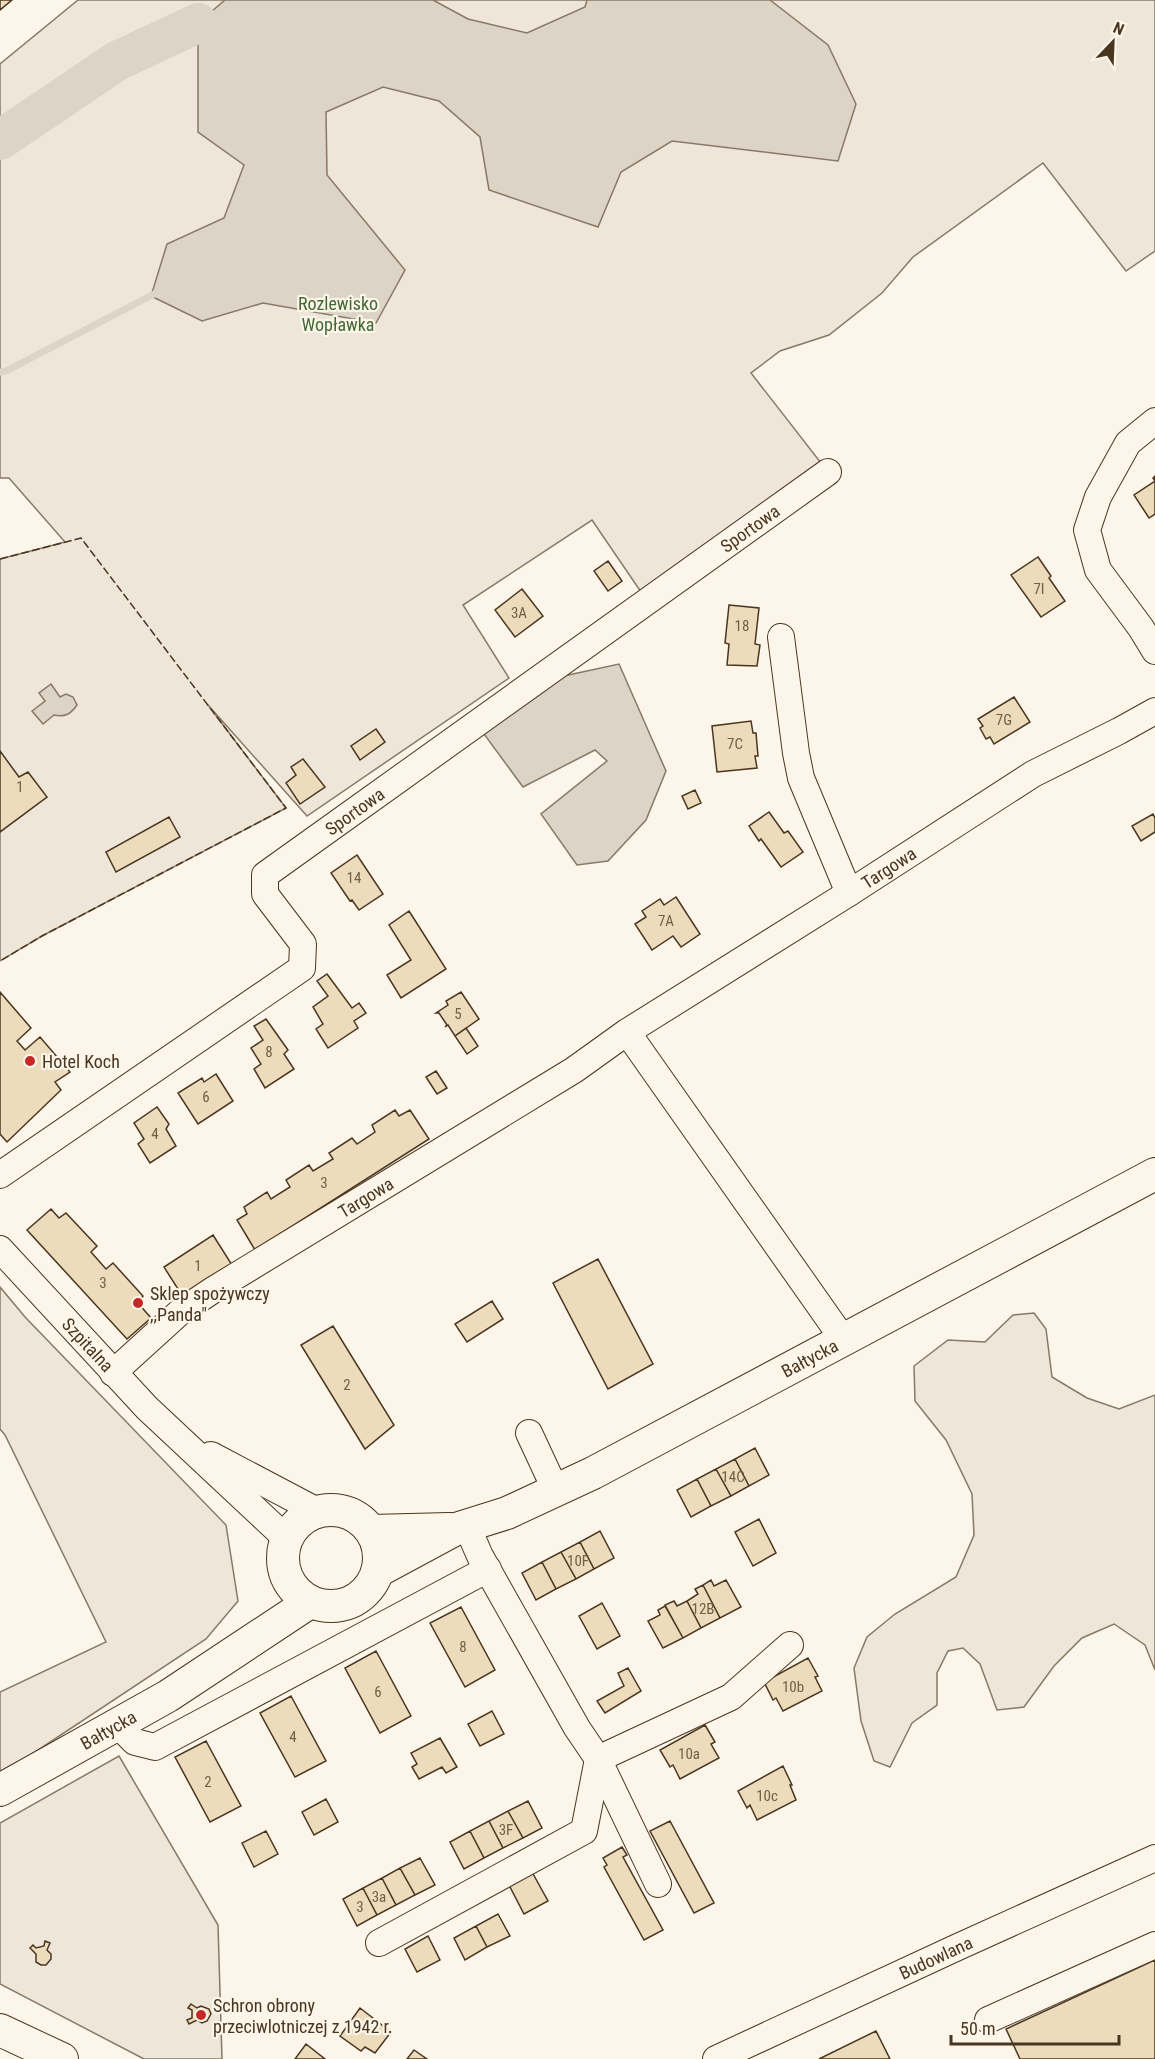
<svg xmlns="http://www.w3.org/2000/svg" width="1155" height="2059" font-family="'Roboto Condensed',sans-serif">
  <rect width="100%" height="100%" fill="#fbf6e9"/>
  <path fill="#ede6d9" stroke="#887966" stroke-width="1.5" d="M 78,0 L 1155,0 L 1155,251 L 1126,271 L 1043,163 L 913,257 L 882,293 L 829,335 L 780,351 L 751,373 L 828,472 L 641,592 L 592,520 L 463,605 L 509,678 L 307,816 L 208,705 L 286,808 L 42,936 L 0,961 L 0,559 L 65,542 L 9,478 L 0,478 L 0,64 Z
    M 0,1287 L 25,1317 L 226,1525 L 238,1601 L 206,1639 L 14,1766 L 0,1773 L 0,1692 L 106,1642 L 5,1435 L 0,1429 Z
    M 1034,1313 L 1046,1329 L 1052,1377 L 1087,1398 L 1119,1409 L 1155,1395 L 1155,1670 L 1145,1645 L 1114,1624 L 1082,1638 L 1054,1666 L 1024,1707 L 997,1710 L 980,1664 L 963,1648 L 948,1651 L 937,1673 L 937,1705 L 912,1723 L 890,1767 L 874,1761 L 861,1721 L 854,1668 L 867,1637 L 895,1614 L 956,1577 L 974,1535 L 972,1494 L 946,1440 L 915,1401 L 914,1366 L 948,1340 L 985,1342 L 1013,1315 Z
    M 119,1756 L 218,1925 L 222,2059 L 144,2059 L 0,1984 L 0,1823 Z"/>
  <path fill="#dcd4c6" stroke="#887966" stroke-width="1.5" d="M 225,0 L 433,0 L 468,19 L 527,33 L 585,7 L 587,0 L 770,0 L 828,45 L 856,104 L 838,161 L 672,141 L 621,172 L 598,227 L 489,190 L 480,137 L 439,101 L 383,87 L 326,112 L 327,175 L 405,270 L 376,323 L 263,303 L 202,321 L 151,296 L 167,244 L 224,218 L 244,165 L 198,132 L 198,23 Z
    M 619,664 L 666,771 L 646,820 L 608,861 L 577,865 L 541,814 L 607,761 L 595,750 L 523,787 L 484,734 L 559,677 Z
    M 51,684 L 60,697 L 66,694 L 73,697 L 77,705 C 70,715 65,717 54,715 L 43,724 L 32,711 L 45,701 L 39,693 Z"/>
  <g fill="none" stroke-linecap="round" stroke-linejoin="round">
    <path stroke="#dcd4c6" stroke-width="7" d="M 0,372 L 6,371 L 158,292"/>
    <path stroke="#dcd4c6" stroke-width="40" d="M 0,140 L 117,61 L 198,23"/>
  </g>
  <path fill="#ecdcbc" stroke="#4a3520" stroke-width="1.5" d="M 0,0 L 12,0 L 0,10 Z
    M 1155,476 L 1155,514 L 1149,518 L 1134,495 L 1155,481 L 1153,478 Z
    M 1038,557 L 1051,576 L 1049,578 L 1065,601 L 1041,617 L 1011,575 Z
    M 608,561 L 622,581 L 608,591 L 594,571 Z
    M 522,589 L 543,616 L 515,637 L 495,610 Z
    M 729,605 L 759,608 L 755,644 L 760,645 L 757,666 L 727,665 L 729,644 L 725,643 Z
    M 1014,697 L 1030,722 L 994,744 L 990,737 L 986,739 L 980,728 L 983,726 L 978,719 Z
    M 751,721 L 753,733 L 756,733 L 758,756 L 755,756 L 757,768 L 717,772 L 712,726 Z
    M 376,729 L 385,742 L 360,760 L 351,746 Z
    M 0,751 L 19,777 L 28,772 L 47,797 L 0,832 Z
    M 303,759 L 325,787 L 300,804 L 286,783 L 296,775 L 291,767 Z
    M 695,790 L 701,803 L 688,809 L 682,796 Z
    M 769,812 L 784,833 L 788,831 L 803,852 L 781,867 L 761,839 L 759,841 L 749,826 Z
    M 1153,814 L 1155,818 L 1155,832 L 1141,841 L 1132,826 Z
    M 169,817 L 180,837 L 116,872 L 106,852 Z
    M 357,855 L 383,894 L 359,910 L 352,900 L 350,901 L 331,873 Z
    M 676,897 L 700,934 L 681,947 L 673,936 L 652,950 L 635,924 L 646,917 L 642,911 L 660,899 L 664,905 Z
    M 409,911 L 446,969 L 401,998 L 387,975 L 411,960 L 389,925 Z
    M 327,974 L 352,1008 L 359,1003 L 366,1013 L 354,1021 L 358,1028 L 328,1048 L 316,1029 L 323,1024 L 313,1007 L 328,996 L 317,981 Z
    M 0,992 L 31,1028 L 17,1041 L 25,1050 L 40,1037 L 70,1072 L 55,1082 L 61,1090 L 7,1142 L 0,1134 Z
    M 461,992 L 479,1019 L 455,1036 L 448,1025 L 445,1027 L 447,1025 L 439,1013 L 436,1013 L 448,1005 L 446,1001 Z
    M 266,1019 L 288,1050 L 284,1054 L 294,1069 L 265,1088 L 254,1069 L 261,1064 L 251,1048 L 263,1040 L 254,1026 Z
    M 466,1028 L 478,1046 L 467,1054 L 455,1036 Z
    M 436,1071 L 447,1088 L 437,1094 L 426,1077 Z
    M 216,1074 L 233,1101 L 198,1124 L 178,1093 L 202,1078 L 204,1082 Z
    M 157,1107 L 169,1124 L 166,1129 L 176,1146 L 150,1163 L 138,1144 L 144,1139 L 134,1123 Z
    M 395,1110 L 399,1116 L 410,1110 L 429,1139 L 255,1250 L 237,1220 L 247,1214 L 244,1207 L 267,1192 L 271,1199 L 290,1187 L 286,1180 L 309,1165 L 313,1171 L 333,1159 L 329,1153 L 352,1138 L 357,1144 L 375,1132 L 372,1125 Z
    M 51,1209 L 59,1218 L 66,1213 L 97,1246 L 91,1252 L 106,1269 L 113,1263 L 143,1296 L 138,1303 L 151,1318 L 127,1339 L 27,1230 Z
    M 213,1235 L 232,1265 L 183,1297 L 164,1267 Z
    M 598,1259 L 653,1364 L 608,1389 L 553,1283 Z
    M 492,1301 L 503,1319 L 467,1342 L 455,1324 Z
    M 333,1326 L 394,1425 L 365,1449 L 301,1345 Z
    M 755,1448 L 769,1475 L 749,1486 L 735,1459 Z
    M 735,1459 L 749,1486 L 731,1496 L 716,1469 Z
    M 716,1469 L 731,1496 L 711,1506 L 697,1479 Z
    M 697,1479 L 711,1506 L 691,1517 L 677,1490 Z
    M 759,1519 L 776,1553 L 753,1566 L 735,1532 Z
    M 600,1531 L 614,1558 L 594,1569 L 580,1542 Z
    M 580,1542 L 594,1569 L 576,1579 L 561,1552 Z
    M 561,1552 L 576,1579 L 556,1589 L 542,1562 Z
    M 542,1562 L 556,1589 L 536,1600 L 522,1573 Z
    M 711,1580 L 714,1586 L 726,1580 L 741,1607 L 720,1618 L 703,1585 Z
    M 703,1585 L 720,1618 L 701,1628 L 687,1601 L 698,1594 L 695,1589 Z
    M 674,1601 L 677,1606 L 687,1601 L 701,1628 L 683,1638 L 665,1605 Z
    M 602,1603 L 620,1636 L 597,1649 L 579,1616 Z
    M 665,1606 L 683,1638 L 663,1648 L 648,1621 L 660,1615 L 658,1610 Z
    M 461,1607 L 495,1670 L 465,1687 L 430,1623 Z
    M 376,1651 L 411,1716 L 380,1733 L 345,1668 Z
    M 808,1658 L 818,1676 L 815,1677 L 822,1691 L 783,1711 L 776,1698 L 773,1700 L 764,1682 Z
    M 628,1668 L 641,1691 L 605,1713 L 597,1701 L 624,1686 L 618,1673 Z
    M 291,1696 L 326,1761 L 295,1777 L 260,1713 Z
    M 492,1711 L 504,1734 L 480,1746 L 468,1724 Z
    M 705,1725 L 715,1742 L 711,1744 L 719,1758 L 680,1779 L 673,1765 L 670,1767 L 660,1750 Z
    M 440,1738 L 457,1767 L 446,1773 L 442,1767 L 419,1779 L 412,1767 L 417,1764 L 411,1753 Z
    M 206,1741 L 241,1806 L 210,1822 L 175,1757 Z
    M 783,1766 L 792,1785 L 790,1785 L 796,1800 L 757,1820 L 750,1805 L 747,1808 L 738,1791 Z
    M 326,1799 L 338,1822 L 314,1835 L 302,1812 Z
    M 528,1801 L 542,1828 L 523,1838 L 508,1811 Z
    M 508,1811 L 523,1838 L 503,1848 L 489,1821 Z
    M 489,1821 L 503,1848 L 484,1858 L 470,1831 Z
    M 670,1821 L 714,1903 L 694,1913 L 650,1831 Z
    M 266,1831 L 278,1854 L 254,1867 L 242,1843 Z
    M 470,1831 L 484,1858 L 464,1869 L 450,1842 Z
    M 622,1847 L 627,1855 L 623,1857 L 663,1930 L 644,1940 L 604,1867 L 607,1865 L 603,1858 Z
    M 420,1858 L 435,1885 L 415,1895 L 400,1868 Z
    M 400,1868 L 415,1895 L 396,1905 L 382,1878 Z
    M 532,1872 L 548,1901 L 524,1914 L 509,1885 Z
    M 382,1878 L 396,1905 L 377,1915 L 363,1888 Z
    M 363,1888 L 377,1915 L 357,1926 L 343,1899 Z
    M 498,1914 L 510,1936 L 487,1947 L 476,1926 Z
    M 476,1926 L 487,1947 L 465,1960 L 454,1938 Z
    M 428,1936 L 440,1960 L 417,1972 L 405,1949 Z
    M 45,1941 L 50,1943 L 47,1950 L 51,1954 L 51,1959 L 46,1965 L 41,1965 L 36,1962 L 36,1954 L 30,1948 L 33,1945 L 36,1948 L 44,1946 Z
    M 1155,1960 L 1155,2059 L 1020,2059 L 1006,2029 Z
    M 191,2004 L 197,2008 L 201,2006 L 209,2009 L 211,2014 L 207,2021 L 202,2023 L 197,2020 L 189,2024 L 187,2020 L 192,2018 L 192,2010 L 188,2008 Z
    M 360,2008 L 391,2032 L 375,2053 L 365,2047 L 361,2051 L 340,2036 Z
    M 876,2031 L 890,2059 L 819,2059 Z
    M 306,2044 L 325,2059 L 295,2059 Z
    M 414,2050 L 427,2059 L 407,2059 Z"/>
  <g fill="none" stroke-linecap="round" stroke-linejoin="round">
    <g stroke="#4a3520" stroke-width="28">
      <g id="minor">
        <path d="M 1155,421 L 1128,443 L 1098,497 L 1087,530 L 1098,570 L 1141,628 L 1155,651"/>
        <path d="M 781,637 L 796,753 L 801,778 L 849,893"/>
        <path id="s1" d="M 627,1032 L 849,893 L 1033,774 L 1119,731 L 1155,711"/>
        <path id="s2" d="M 0,1175 L 302,968 L 303,944 L 265,894 L 265,875 L 828,472"/>
        <path id="s3" d="M 0,1249 L 147,1408 L 287,1539"/>
        <path id="s4" d="M 113,1373 L 180,1312 L 213,1290 L 574,1070 L 627,1032 L 843,1339"/>
        <path d="M 529,1433 L 556,1491"/>
        <path d="M 211,1455 L 319,1512"/>
        <path d="M 467,1526 L 480,1556 L 577,1728 L 598,1759 L 658,1884"/>
        <path d="M 117,1724 L 135,1742 L 155,1747 L 488,1569"/>
        <path d="M 379,1943 L 584,1831 L 598,1759 L 731,1697 L 790,1645"/>
        <path d="M 988,2020 L 1155,1945"/>
        <path id="s5" d="M 716,2059 L 960,1946 L 1155,1858"/>
      </g>
    </g>
    <g stroke="#4a3520" stroke-width="34">
      <g id="major">
        <circle cx="331" cy="1558" r="48"/>
        <path d="M 371,1531 L 449,1529"/>
        <path id="s6" d="M 378,1571 L 456,1529 L 507,1513 L 593,1473 L 1155,1174"/>
        <path id="s7" d="M 0,1790 L 168,1696 L 310,1602"/>
        <path d="M 0,2030 L 62,2059"/>
      </g>
    </g>
    <use href="#minor" stroke="#fbf6e9" stroke-width="26"/>
    <use href="#major" stroke="#fbf6e9" stroke-width="32"/>
    <path stroke="#4a3520" stroke-width="1.5" stroke-dasharray="8 3" stroke-linecap="butt" d="M 0,559 L 81,538 L 286,808 L 42,936 L 0,961"/>
  </g>
  <g fill="#c62828" stroke="#fbf6e9" stroke-width="2">
    <circle cx="30" cy="1061" r="6"/>
    <circle cx="138" cy="1303" r="6"/>
    <circle cx="201" cy="2015" r="6"/>
  </g>
  <g text-anchor="middle" dominant-baseline="central" stroke-width="4.5" stroke-linejoin="round" paint-order="stroke">
    <g font-size="15" fill="#725f47">
      <text x="1039" y="589">7I</text>
      <text x="519" y="613">3A</text>
      <text x="742" y="626">18</text>
      <text x="1004" y="720">7G</text>
      <text x="735" y="744">7C</text>
      <text x="20" y="787">1</text>
      <text x="354" y="878">14</text>
      <text x="666" y="921">7A</text>
      <text x="458" y="1014">5</text>
      <text x="269" y="1052">8</text>
      <text x="206" y="1097">6</text>
      <text x="155" y="1134">4</text>
      <text x="324" y="1183">3</text>
      <text x="198" y="1266">1</text>
      <text x="103" y="1283">3</text>
      <text x="347" y="1385">2</text>
      <text x="733" y="1477">14C</text>
      <text x="578" y="1561">10F</text>
      <text x="703" y="1609">12B</text>
      <text x="463" y="1647">8</text>
      <text x="793" y="1687">10b</text>
      <text x="378" y="1692">6</text>
      <text x="293" y="1737">4</text>
      <text x="689" y="1754">10a</text>
      <text x="208" y="1782">2</text>
      <text x="767" y="1796">10c</text>
      <text x="506" y="1830">3F</text>
      <text x="379" y="1897">3a</text>
      <text x="360" y="1907">3</text>
    </g>
    <g font-size="18" fill="#436837" stroke="#fbf6e9">
      <text x="338" y="303">Rozlewisko<tspan x="338" dy="21">Wopławka</tspan></text>
    </g>
    <g font-size="18" fill="#4a3520" stroke="#fbf6e9">
      <text stroke="none"><textPath href="#s2" startOffset="1068">Sportowa</textPath></text>
      <text stroke="none"><textPath href="#s2" startOffset="582">Sportowa</textPath></text>
      <text stroke="none"><textPath href="#s1" startOffset="309">Targowa</textPath></text>
      <text stroke="none"><textPath href="#s4" startOffset="309">Targowa</textPath></text>
      <text stroke="none"><textPath href="#s3" startOffset="130">Szpitalna</textPath></text>
      <text stroke="none"><textPath href="#s6" startOffset="482">Bałtycka</textPath></text>
      <text stroke="none"><textPath href="#s7" startOffset="124">Bałtycka</textPath></text>
      <text stroke="none"><textPath href="#s5" startOffset="242">Budowlana</textPath></text>
    </g>
    <g font-size="18" fill="#4a3520" stroke="#fbf6e9" text-anchor="start">
      <text x="42" y="1061">Hotel Koch</text>
      <text x="150" y="1293">Sklep spożywczy<tspan x="150" dy="21">,,Panda"</tspan></text>
      <text x="213" y="2005">Schron obrony<tspan x="213" dy="21">przeciwlotniczej z 1942 r.</tspan></text>
    </g>
  </g>
  <g transform="translate(1113 42) rotate(23)" stroke="#fbf6e9" stroke-width="4.5" paint-order="stroke">
  <path d="M0-4.5L10 22L0 15L-10 22Z" fill="#4a3520"/>
  <text y="-9" font-size="16" font-weight="bold" text-anchor="middle" fill="#4a3520">N</text>
  </g>
  <path d="M951 2035v9h168v-9" fill="none" stroke="#4a3520" stroke-width="3"/>
  <text x="960" y="2035" font-size="18" fill="#4a3520" stroke="#fbf6e9" stroke-width="4.5" paint-order="stroke">50 m</text>
</svg>
